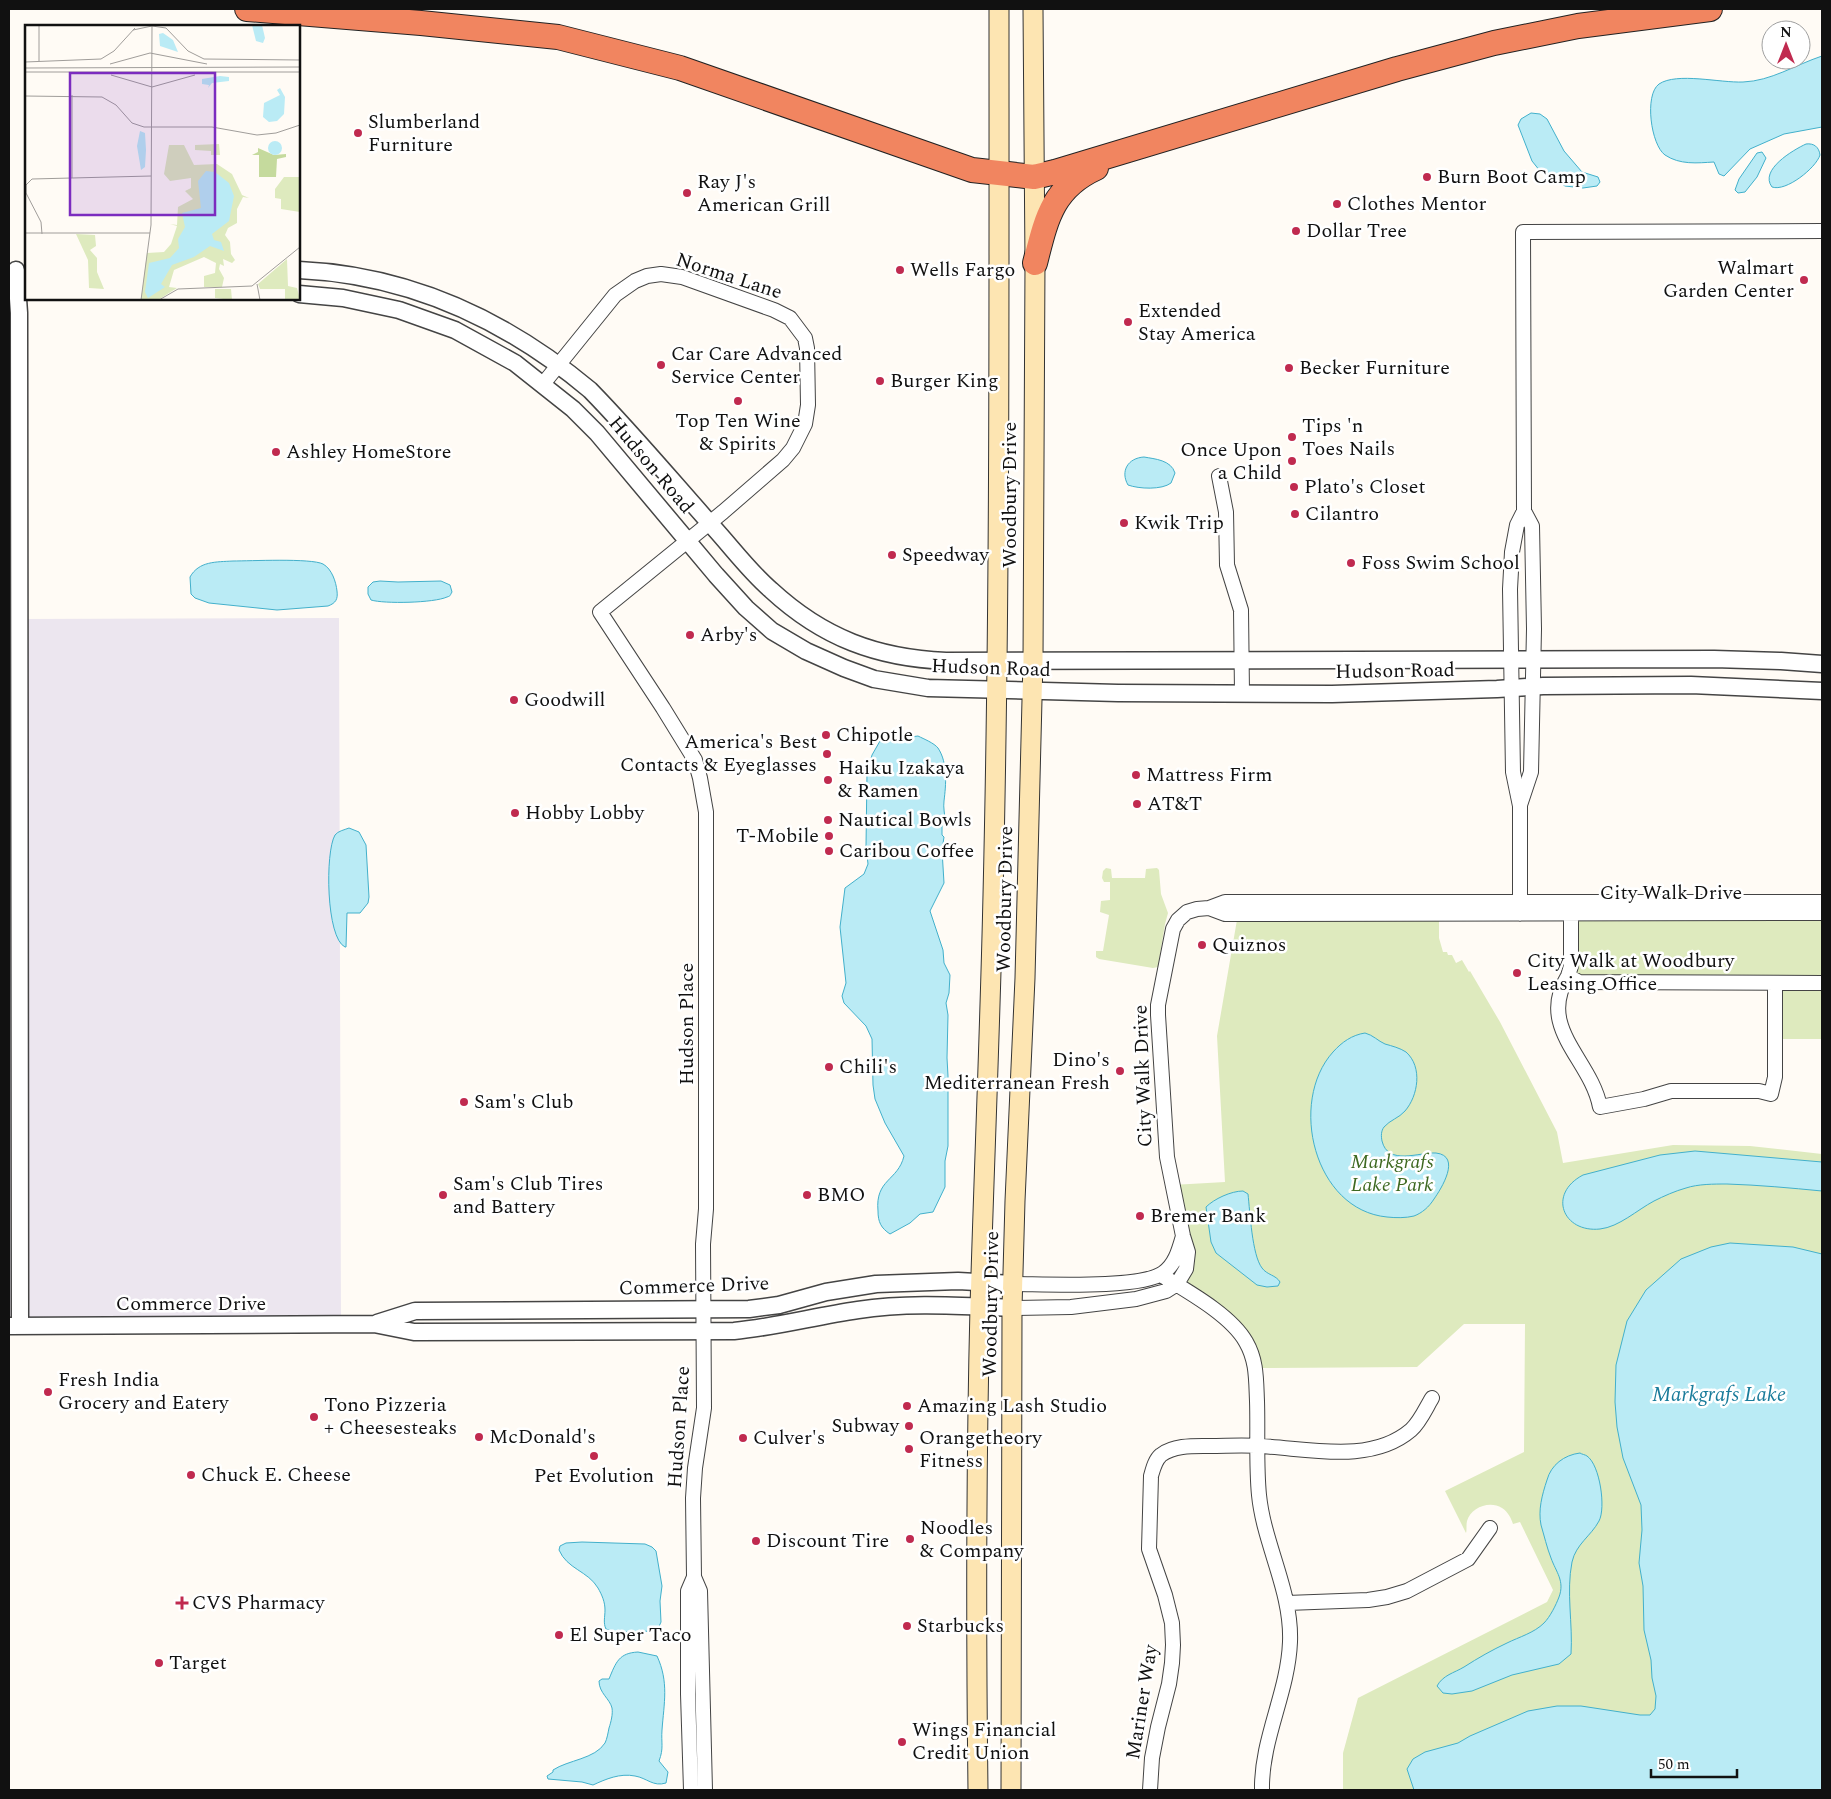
<svg xmlns="http://www.w3.org/2000/svg" width="1831" height="1799" font-family="Spectral,serif">
  <rect width="100%" height="100%" fill="#fffbf5"/>
  <path fill="#ece6ef" d="M 9,293 L 17,293 L 19,619 L 339,618 L 341,1324 L 9,1326 Z"/>
  <path fill="#deeabe" d="M 1106,868 L 1111,869 L 1112,878 L 1145,878 L 1146,869 L 1157,868 L 1159,870 L 1161,894 L 1168,913 L 1165,924 L 1158,967 L 1153,968 L 1099,959 L 1096,957 L 1096,951 L 1103,951 L 1109,915 L 1100,912 L 1101,901 L 1110,900 L 1110,882 L 1104,882 L 1102,878 L 1103,871 Z
    M 1571,913 L 1822,913 L 1822,1039 L 1775,1039 L 1775,984 L 1583,983 L 1570,972 Z
    M 1238,914 L 1439,914 L 1439,938 L 1443,952 L 1447,952 L 1448,955 L 1452,955 L 1456,963 L 1462,960 L 1469,972 L 1470,971 L 1500,1022 L 1557,1132 L 1563,1163 L 1673,1145 L 1750,1146 L 1822,1154 L 1822,1790 L 1343,1790 L 1343,1753 L 1358,1698 L 1547,1602 L 1553,1590 L 1520,1522 L 1513,1524 C 1511,1518 1508,1512 1502,1508 C 1490,1500 1471,1507 1467,1521 C 1466,1525 1467,1530 1466,1533 L 1445,1491 L 1524,1452 L 1525,1324 L 1464,1324 L 1417,1367 L 1256,1368 L 1250,1348 L 1177,1284 L 1186,1269 L 1172,1185 L 1225,1182 L 1217,1036 Z"/>
  <path fill="#baebf5" stroke="#42b0cb" d="M 1822,56 L 1822,127 L 1784,134 L 1750,149 L 1724,176 L 1719,174 L 1714,162 C 1697,163 1680,165 1665,155 C 1651,145 1644,95 1659,84 C 1677,72 1720,83 1743,82 C 1771,81 1795,65 1822,56 Z
    M 1531,113 L 1540,114 L 1547,119 L 1564,151 L 1582,172 L 1598,177 L 1600,182 L 1597,186 L 1583,188 L 1565,186 L 1540,171 L 1532,161 L 1518,125 L 1521,119 Z
    M 1806,144 C 1814,143 1819,147 1820,155 C 1816,168 1786,192 1772,187 C 1759,170 1793,150 1806,144 Z
    M 1762,152 L 1766,158 L 1757,177 L 1745,192 L 1738,193 L 1735,190 L 1739,179 L 1757,153 Z
    M 1144,457 C 1155,459 1171,460 1175,473 L 1171,483 C 1162,490 1139,489 1128,485 C 1120,471 1128,458 1144,457 Z
    M 233,561 C 250,561 311,558 323,564 C 332,569 336,582 337,591 C 338,599 336,603 328,606 L 277,610 L 209,603 L 195,598 L 191,594 L 190,577 C 199,561 216,562 233,561 Z
    M 380,581 L 398,582 L 441,581 L 450,585 L 452,592 C 450,595 451,596 447,597 C 434,603 384,604 371,600 L 368,594 L 368,587 L 373,582 Z
    M 918,736 C 924,739 934,743 938,748 C 948,763 946,785 944,801 C 943,807 945,815 945,821 L 942,824 L 942,835 L 944,837 L 942,850 L 944,883 L 930,911 L 943,950 L 944,963 L 950,975 L 949,993 L 946,1003 L 948,1015 L 947,1058 L 948,1076 L 948,1146 L 945,1161 L 945,1187 L 933,1212 L 920,1214 L 910,1223 L 890,1234 C 881,1228 878,1222 878,1211 C 875,1179 898,1181 904,1156 L 885,1123 L 875,1099 L 873,1085 L 872,1039 L 866,1026 L 844,1003 L 842,996 L 846,983 L 840,927 L 845,888 L 864,874 L 868,864 L 866,846 L 867,773 L 872,755 L 880,741 Z
    M 349,828 L 359,832 L 366,845 L 369,897 L 368,903 L 360,913 L 347,913 L 346,947 L 345,947 C 326,938 325,852 335,835 C 338,831 344,830 349,828 Z
    M 1365,1033 C 1373,1035 1378,1041 1385,1044 C 1392,1046 1400,1048 1406,1052 C 1423,1067 1418,1096 1405,1111 C 1399,1118 1390,1120 1384,1127 C 1381,1131 1381,1136 1382,1141 C 1388,1166 1419,1152 1436,1153 C 1462,1156 1441,1189 1434,1199 C 1429,1207 1422,1213 1414,1216 C 1406,1218 1396,1218 1387,1217 C 1314,1210 1288,1102 1333,1052 C 1342,1042 1352,1035 1365,1033 Z
    M 1695,1151 L 1822,1162 L 1822,1191 C 1791,1188 1759,1185 1727,1184 C 1714,1184 1698,1184 1686,1188 C 1675,1191 1664,1196 1654,1201 C 1637,1210 1619,1227 1600,1229 C 1563,1233 1547,1194 1583,1175 L 1660,1155 Z
    M 1243,1191 L 1248,1194 C 1250,1212 1252,1255 1262,1268 C 1267,1275 1276,1275 1280,1282 L 1278,1286 L 1267,1287 L 1257,1285 L 1216,1253 L 1211,1242 L 1206,1207 C 1214,1199 1231,1191 1243,1191 Z
    M 1730,1243 L 1793,1247 L 1822,1254 L 1822,1790 L 1414,1790 L 1407,1769 L 1413,1759 L 1425,1752 L 1458,1743 L 1470,1736 L 1528,1711 L 1557,1706 L 1581,1706 L 1640,1715 L 1650,1715 L 1655,1709 L 1656,1696 L 1652,1678 L 1651,1660 L 1644,1630 L 1643,1586 L 1639,1563 L 1642,1530 L 1641,1505 L 1623,1458 L 1617,1427 L 1615,1402 L 1616,1365 L 1627,1321 L 1646,1290 L 1681,1259 L 1711,1247 Z
    M 1580,1453 C 1581,1454 1586,1455 1587,1456 C 1600,1465 1606,1508 1599,1521 C 1591,1536 1576,1544 1572,1562 C 1566,1592 1573,1624 1571,1654 L 1559,1664 L 1512,1675 L 1472,1691 L 1452,1694 L 1443,1693 L 1437,1686 C 1443,1675 1454,1673 1464,1667 C 1478,1658 1492,1650 1507,1643 C 1519,1637 1534,1633 1544,1623 C 1550,1617 1556,1605 1559,1597 C 1565,1581 1556,1572 1551,1558 C 1547,1548 1544,1535 1541,1525 C 1538,1510 1542,1495 1547,1480 C 1551,1465 1564,1455 1580,1453 Z
    M 582,1542 L 645,1544 L 652,1547 L 656,1551 L 662,1586 L 660,1601 L 661,1622 L 657,1631 L 615,1632 L 606,1629 C 603,1623 605,1617 605,1610 C 605,1602 602,1595 598,1588 C 588,1571 567,1569 559,1550 L 560,1546 L 566,1543 Z
    M 638,1652 L 657,1656 C 669,1682 664,1703 662,1730 C 661,1743 664,1748 659,1761 L 668,1772 L 666,1783 C 653,1787 647,1778 635,1776 C 620,1773 606,1779 593,1785 L 582,1782 L 548,1779 L 547,1776 L 553,1772 L 553,1770 C 568,1760 595,1759 605,1743 C 607,1739 608,1733 609,1728 C 611,1722 613,1714 612,1708 C 610,1699 599,1693 599,1681 L 602,1679 L 609,1679 C 616,1662 619,1653 638,1652 Z"/>
  <g fill="none" stroke-linecap="round" stroke-linejoin="round">
    <g stroke="#444" stroke-width="16">
      <path id="minor" d="M 543,384 L 615,295 L 635,281 L 647,276 L 661,274 L 682,277 L 774,310 L 790,318 L 805,338 L 807,348 L 808,405 L 805,424 L 793,448 L 783,460 L 723,512 L 600,612 L 663,708 L 695,760 L 700,778 L 706,812 L 706,1209 L 703,1244 L 704,1408 L 695,1468 L 693,1498 L 694,1577 L 700,1591 L 705,1790
        M 1219,476 L 1226,512 L 1227,565 L 1241,610 L 1242,693
        M 1520,805 L 1531,772 L 1534,629 L 1532,526 L 1524,511
        M 1571,906 L 1571,966 L 1568,976 L 1579,982 L 1822,983
        M 1209,908 L 1225,914 L 1822,913
        M 1520,914 L 1520,806 L 1513,772 L 1510,589 L 1512,552 L 1517,525 L 1524,511 L 1523,232 L 1822,231
        M 1568,976 C 1536,1028 1591,1059 1600,1107 L 1644,1099 L 1671,1091 L 1759,1091 L 1771,1094 L 1775,1077 L 1775,983
        M 1161,1275 C 1187,1291 1231,1315 1246,1342 C 1257,1361 1256,1380 1257,1401 C 1258,1431 1256,1465 1259,1495 C 1264,1545 1292,1591 1290,1642 C 1288,1693 1261,1739 1262,1790
        M 1013,1284 C 1044,1284 1140,1289 1163,1273 C 1175,1265 1179,1250 1183,1236
        M 1012,1308 L 1071,1307 L 1136,1299 L 1166,1291 L 1177,1284 L 1186,1269 L 1188,1252 L 1183,1236 L 1167,1157 L 1158,1015 L 1158,1005 L 1173,929 L 1178,920 L 1187,912 L 1197,909 L 1209,908 L 1225,902 L 1822,902
        M 1287,1603 L 1368,1600 L 1387,1597 L 1407,1591 L 1468,1559 L 1490,1528
        M 691,1790 L 688,1694 L 688,1591 L 694,1577
        M 1150,1790 L 1152,1758 L 1158,1727 L 1169,1684 L 1172,1663 L 1173,1645 L 1172,1623 L 1165,1595 L 1149,1549 L 1151,1476 C 1153,1469 1155,1460 1161,1455 C 1174,1445 1194,1446 1209,1446 C 1226,1446 1242,1445 1259,1446 C 1307,1448 1370,1465 1411,1430 C 1420,1422 1426,1408 1432,1398"/>
    </g>
    <g stroke="#444" stroke-width="19">
      <path id="tertiary" d="M 16,270 L 19,313 L 20,1326
        M 299,270 C 410,275 505,319 590,390 C 633,434 673,482 714,528 C 733,549 750,572 771,590 C 823,638 877,658 946,661 L 1714,659 L 1781,661 L 1822,664
        M 299,294 L 343,298 L 399,310 L 455,330 L 515,363 L 573,409 L 597,433 L 716,575 L 746,608 L 772,631 L 806,651 L 844,668 L 874,679 L 928,688 L 1118,693 L 1332,694 L 1497,689 L 1543,686 L 1691,685 L 1822,691
        M 377,1323 L 415,1311 L 749,1309 L 779,1305 L 826,1292 L 876,1284 L 958,1281 L 1013,1284
        M 9,1326 L 374,1324 L 414,1332 L 734,1331 C 776,1327 816,1316 858,1310 C 909,1302 961,1306 1012,1308"/>
    </g>
    <g stroke="#333" stroke-width="21">
      <path id="secondary" d="M 978,1790 C 976,1629 976,1468 980,1307 C 984,1170 990,1032 993,895 C 1000,600 999,304 999,9
        M 1011,1790 L 1012,1308 L 1015,1201 L 1025,978 L 1033,660 L 1035,263 L 1033,9"/>
    </g>
    <g stroke="#222" stroke-width="26">
      <path id="motorway" d="M 247,9 L 421,23 L 558,37 L 680,68 L 972,170 L 1034,177 L 1055,172 L 1397,69 L 1494,43 L 1578,26 L 1710,9
        M 1035,263 C 1046,220 1052,188 1096,168"/>
    </g>
    <use href="#minor" stroke="#fff" stroke-width="14"/>
    <use href="#tertiary" stroke="#fff" stroke-width="16"/>
    <use href="#secondary" stroke="#fde5b2" stroke-width="19"/>
    <use href="#motorway" stroke="#f18560" stroke-width="24"/>
  </g>
  <g fill="#c02a4f" stroke="#fff" stroke-width="2">
    <circle cx="358" cy="133" r="5"/>
    <circle cx="1427" cy="177" r="5"/>
    <circle cx="687" cy="193" r="5"/>
    <circle cx="1337" cy="204" r="5"/>
    <circle cx="1296" cy="231" r="5"/>
    <circle cx="900" cy="270" r="5"/>
    <circle cx="1804" cy="280" r="5"/>
    <circle cx="1128" cy="322" r="5"/>
    <circle cx="661" cy="365" r="5"/>
    <circle cx="1289" cy="368" r="5"/>
    <circle cx="880" cy="381" r="5"/>
    <circle cx="738" cy="401" r="5"/>
    <circle cx="1292" cy="437" r="5"/>
    <circle cx="276" cy="452" r="5"/>
    <circle cx="1292" cy="461" r="5"/>
    <circle cx="1294" cy="487" r="5"/>
    <circle cx="1295" cy="514" r="5"/>
    <circle cx="1124" cy="523" r="5"/>
    <circle cx="892" cy="555" r="5"/>
    <circle cx="1351" cy="563" r="5"/>
    <circle cx="690" cy="635" r="5"/>
    <circle cx="514" cy="700" r="5"/>
    <circle cx="826" cy="735" r="5"/>
    <circle cx="827" cy="754" r="5"/>
    <circle cx="1136" cy="775" r="5"/>
    <circle cx="828" cy="780" r="5"/>
    <circle cx="1137" cy="804" r="5"/>
    <circle cx="515" cy="813" r="5"/>
    <circle cx="828" cy="820" r="5"/>
    <circle cx="829" cy="836" r="5"/>
    <circle cx="829" cy="851" r="5"/>
    <circle cx="1202" cy="945" r="5"/>
    <circle cx="1517" cy="973" r="5"/>
    <circle cx="829" cy="1067" r="5"/>
    <circle cx="1120" cy="1071" r="5"/>
    <circle cx="464" cy="1102" r="5"/>
    <circle cx="443" cy="1195" r="5"/>
    <circle cx="807" cy="1195" r="5"/>
    <circle cx="1140" cy="1216" r="5"/>
    <circle cx="48" cy="1392" r="5"/>
    <circle cx="907" cy="1406" r="5"/>
    <circle cx="314" cy="1417" r="5"/>
    <circle cx="909" cy="1426" r="5"/>
    <circle cx="479" cy="1437" r="5"/>
    <circle cx="743" cy="1438" r="5"/>
    <circle cx="909" cy="1449" r="5"/>
    <circle cx="594" cy="1456" r="5"/>
    <circle cx="191" cy="1475" r="5"/>
    <circle cx="910" cy="1539" r="5"/>
    <circle cx="756" cy="1541" r="5"/>
    <path d="M179.5 1595.5h5v5h5v5h-5v5h-5v-5h-5v-5h5z"/>
    <circle cx="907" cy="1626" r="5"/>
    <circle cx="559" cy="1635" r="5"/>
    <circle cx="159" cy="1663" r="5"/>
    <circle cx="902" cy="1742" r="5"/>
  </g>
  <g text-anchor="middle" dominant-baseline="central" stroke-width="5" stroke-linejoin="round" paint-order="stroke">
    <g font-size="20" fill="#111" stroke="#fff" text-anchor="start">
      <text x="368" y="122">Slumberland<tspan x="368" dy="23">Furniture</tspan></text>
      <text x="1437" y="177">Burn Boot Camp</text>
      <text x="697" y="182">Ray J's<tspan x="697" dy="23">American Grill</tspan></text>
      <text x="1347" y="204">Clothes Mentor</text>
      <text x="1306" y="231">Dollar Tree</text>
      <text x="1794" y="268" text-anchor="end">Walmart<tspan x="1794" dy="23">Garden Center</tspan></text>
      <text x="910" y="270">Wells Fargo</text>
      <text x="1138" y="311">Extended<tspan x="1138" dy="23">Stay America</tspan></text>
      <text x="671" y="354">Car Care Advanced<tspan x="671" dy="23">Service Center</tspan></text>
      <text x="1299" y="368">Becker Furniture</text>
      <text x="890" y="381">Burger King</text>
      <text x="738" y="421" text-anchor="middle">Top Ten Wine<tspan x="738" dy="23">&amp; Spirits</tspan></text>
      <text x="1302" y="426">Tips 'n<tspan x="1302" dy="23">Toes Nails</tspan></text>
      <text x="1282" y="450" text-anchor="end">Once Upon<tspan x="1282" dy="23">a Child</tspan></text>
      <text x="286" y="452">Ashley HomeStore</text>
      <text x="1304" y="487">Plato's Closet</text>
      <text x="1305" y="514">Cilantro</text>
      <text x="1134" y="523">Kwik Trip</text>
      <text x="902" y="555">Speedway</text>
      <text x="1361" y="563">Foss Swim School</text>
      <text x="700" y="635">Arby's</text>
      <text x="524" y="700">Goodwill</text>
      <text x="836" y="735">Chipotle</text>
      <text x="817" y="742" text-anchor="end">America's Best<tspan x="817" dy="23">Contacts &amp; Eyeglasses</tspan></text>
      <text x="838" y="768">Haiku Izakaya<tspan x="838" dy="23">&amp; Ramen</tspan></text>
      <text x="1146" y="775">Mattress Firm</text>
      <text x="1147" y="804">AT&amp;T</text>
      <text x="525" y="813">Hobby Lobby</text>
      <text x="838" y="820">Nautical Bowls</text>
      <text x="819" y="836" text-anchor="end">T-Mobile</text>
      <text x="839" y="851">Caribou Coffee</text>
      <text x="1212" y="945">Quiznos</text>
      <text x="1527" y="961">City Walk at Woodbury<tspan x="1527" dy="23">Leasing Office</tspan></text>
      <text x="1110" y="1060" text-anchor="end">Dino's<tspan x="1110" dy="23">Mediterranean Fresh</tspan></text>
      <text x="839" y="1067">Chili's</text>
      <text x="474" y="1102">Sam's Club</text>
      <text x="453" y="1184">Sam's Club Tires<tspan x="453" dy="23">and Battery</tspan></text>
      <text x="817" y="1195">BMO</text>
      <text x="1150" y="1216">Bremer Bank</text>
      <text x="58" y="1380">Fresh India<tspan x="58" dy="23">Grocery and Eatery</tspan></text>
      <text x="324" y="1405">Tono Pizzeria<tspan x="324" dy="23">+ Cheesesteaks</tspan></text>
      <text x="917" y="1406">Amazing Lash Studio</text>
      <text x="899" y="1426" text-anchor="end">Subway</text>
      <text x="489" y="1437">McDonald's</text>
      <text x="753" y="1438">Culver's</text>
      <text x="919" y="1438">Orangetheory<tspan x="919" dy="23">Fitness</tspan></text>
      <text x="201" y="1475">Chuck E. Cheese</text>
      <text x="594" y="1476" text-anchor="middle">Pet Evolution</text>
      <text x="920" y="1528">Noodles<tspan x="920" dy="23">&amp; Company</tspan></text>
      <text x="766" y="1541">Discount Tire</text>
      <text x="192" y="1603">CVS Pharmacy</text>
      <text x="917" y="1626">Starbucks</text>
      <text x="569" y="1635">El Super Taco</text>
      <text x="169" y="1663">Target</text>
      <text x="912" y="1730">Wings Financial<tspan x="912" dy="23">Credit Union</tspan></text>
    </g>
    <g font-size="20" fill="#111" stroke="#fff">
      <text transform="translate(729 276) rotate(18)">Norma Lane</text>
      <text transform="translate(651 465) rotate(50)">Hudson Road</text>
      <text transform="translate(1010 495) rotate(-90)">Woodbury Drive</text>
      <text transform="translate(991 668) rotate(2)">Hudson Road</text>
      <text transform="translate(1395 671) rotate(-1)">Hudson Road</text>
      <text x="1671" y="893">City Walk Drive</text>
      <text transform="translate(1005 899) rotate(-89)">Woodbury Drive</text>
      <text transform="translate(687 1024) rotate(-90)">Hudson Place</text>
      <text transform="translate(1143 1076) rotate(-92)">City Walk Drive</text>
      <text transform="translate(694 1286) rotate(-2)">Commerce Drive</text>
      <text x="191" y="1304">Commerce Drive</text>
      <text transform="translate(991 1304) rotate(-89)">Woodbury Drive</text>
      <text transform="translate(679 1427) rotate(-86)">Hudson Place</text>
      <text transform="translate(1142 1702) rotate(-81)">Mariner Way</text>
    </g>
    <g font-size="20" font-style="italic" fill="#3e6921" stroke="#fff">
      <text x="1392" y="1162">Markgrafs<tspan x="1392" dy="23">Lake Park</tspan></text>
    </g>
    <g font-size="21" font-style="italic" fill="#1a7c9b" stroke="#fff">
      <text x="1719" y="1395">Markgrafs Lake</text>
    </g>
  </g>
  <g transform="translate(25 25)">
    <rect width="275" height="275" fill="#fffbf5"/>
    <path d="M 194,119 L 195,130 L 186,130 L 186,126 L 170,125 L 170,120 ZM 144,120 L 159,120 L 169,140 L 192,139 L 207,149 L 217,170 L 224,173 L 218,172 L 212,184 L 212,198 L 203,203 L 200,210 L 205,217 L 206,229 L 210,235 L 207,238 L 198,234 L 199,241 L 195,239 L 194,244 L 199,253 L 197,262 L 179,262 L 179,251 L 190,248 L 191,238 L 179,232 L 149,245 L 144,262 L 152,263 L 133,275 L 116,275 L 122,228 L 139,227 L 146,219 L 152,201 L 145,199 L 152,200 L 153,182 L 168,174 L 160,166 L 166,163 L 166,153 L 145,156 L 139,149 ZM 259,152 L 275,152 L 275,187 L 256,184 L 256,174 L 250,173 L 250,164 ZM 51,209 L 70,210 L 71,221 L 65,225 L 72,233 L 72,247 L 79,264 L 64,263 L 63,235 ZM 262,234 L 263,261 L 272,263 L 275,275 L 260,275 L 260,264 L 235,264 L 233,259 ZM 190,264 L 206,264 L 207,275 L 190,273 Z" fill="#deeabe"/>
    <path d="M 233,123 L 249,130 L 261,129 L 261,132 L 252,134 L 251,152 L 234,152 L 234,130 L 227,130 L 233,127 Z" fill="#c5da9d"/>
    <path d="M 227,0 L 237,0 L 240,13 L 238,18 L 231,16 ZM 138,8 L 148,15 L 153,27 L 135,21 L 134,9 ZM 195,51 L 204,52 L 204,56 L 187,58 L 183,63 L 184,60 L 177,59 L 177,54 ZM 255,63 L 260,72 L 259,89 L 252,96 L 244,97 L 238,92 L 239,78 L 255,70 L 252,65 ZM 115,106 L 120,108 L 121,125 L 120,142 L 116,145 L 112,121 ZM243 123a7 7 0 1 1 14 0a7 7 0 1 1-14 0ZM 181,146 L 190,147 L 204,158 L 209,171 L 204,196 L 187,209 L 189,215 L 196,217 L 199,226 L 185,221 L 169,232 L 147,240 L 136,259 L 140,262 L 123,273 L 120,267 L 124,238 L 145,233 L 154,223 L 153,214 L 160,202 L 157,188 L 176,183 L 173,156 Z" fill="#baebf5"/>
    <path fill="none" stroke="#a09d9a" stroke-width="1" d="M 14,0 L 14,36M 108,5 L 127,1 L 141,3 L 163,26 L 179,34 L 275,35M 0,37 L 76,34 L 89,26 L 110,3M 85,39 L 125,28 L 182,39M 0,43 L 275,42M 0,47 L 275,47M 86,50 L 127,62 L 170,50M 47,70 L 47,153M 0,71 L 77,72 L 91,80 L 107,98 L 119,102 L 187,102 L 232,110 L 251,108 L 275,100M 0,208 L 125,208M 17,209 L 16,197 L 1,168 L 1,160 L 7,154 L 126,151M 232,259 L 235,275M 116,275 L 126,200 L 127,0M 134,275 L 153,264 L 227,261 L 275,222"/>
    <path fill="#7b2cbf" fill-opacity="0.15" stroke="#7b2cbf" stroke-width="2.5" d="M 45,48 L 190,48 L 190,190 L 45,190 Z"/>
    <rect width="275" height="275" fill="none" stroke="#111" stroke-width="2.5"/>
  </g>
  <rect width="1831" height="1799" fill="none" stroke="#111111" stroke-width="20"/>
  <g transform="translate(1786 45)"><circle r="24" fill="#ffffff" stroke="#a0a0a0"/>
  <path d="M0-4L9 19L0 12L-9 19Z" fill="#c02a4f"/>
  <text y="-8" font-size="14" font-weight="bold" text-anchor="middle" fill="#111111">N</text>
  </g>
  <path d="M1651 1769v8h86v-8" fill="none" stroke="#111111" stroke-width="2.5"/>
  <text x="1658" y="1769" font-size="15" fill="#111111" stroke="#ffffff" stroke-width="4" paint-order="stroke">50 m</text>
</svg>
